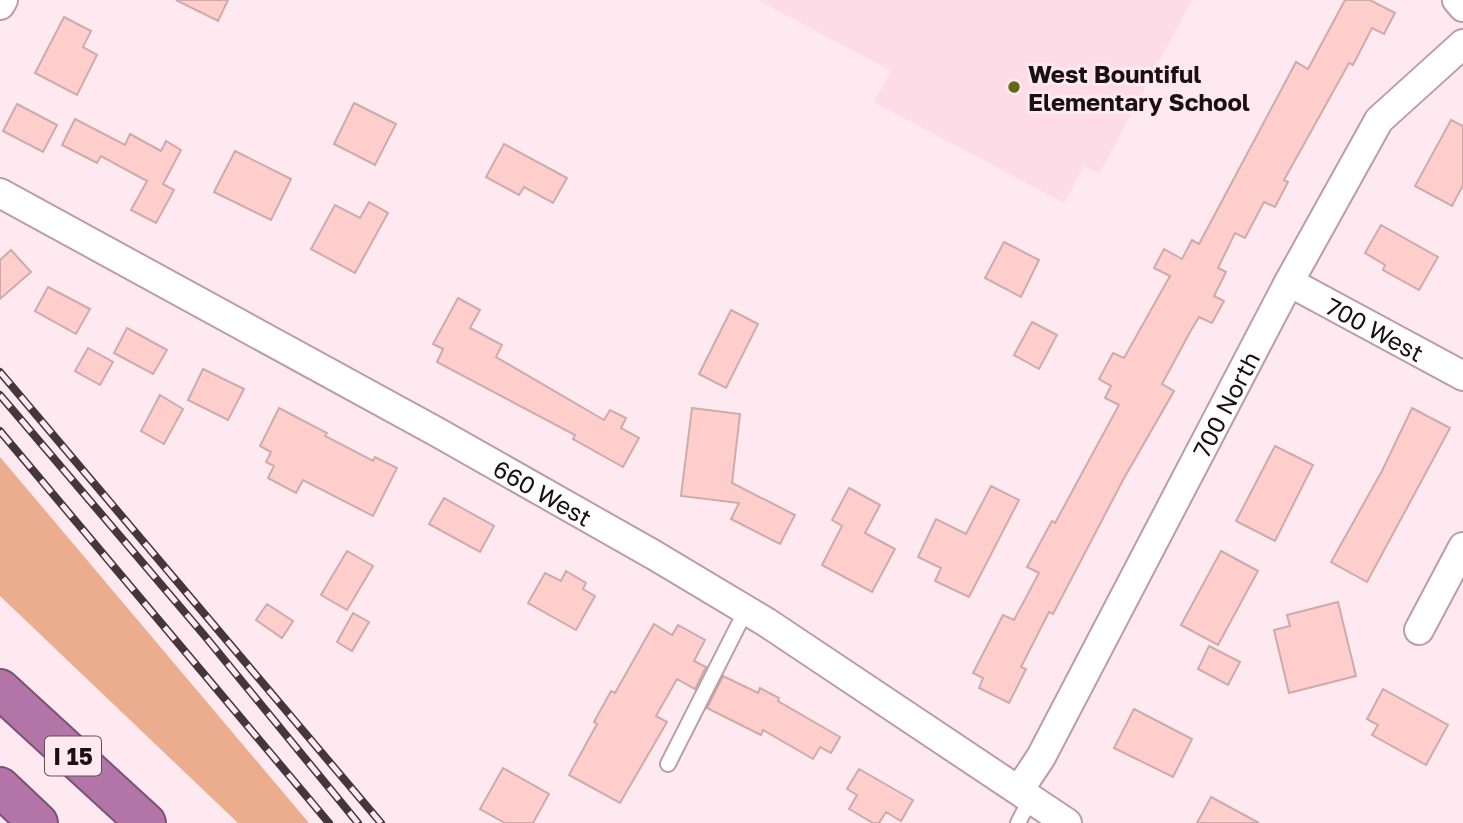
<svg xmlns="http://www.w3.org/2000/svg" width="1463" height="823" font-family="'Golos Text',sans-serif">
  <rect width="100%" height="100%" fill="#fee9f0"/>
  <path fill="#fedce7" d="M 758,0 L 1192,0 L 1099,174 L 1084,166 L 1064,203 L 874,102 L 891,71 Z"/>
  <path fill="#ecac8e" d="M 0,457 L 309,823 L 238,823 L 0,596 Z"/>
  <path fill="#fdcecc" stroke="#cdabaa" stroke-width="2" d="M 176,0 L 228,0 L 218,21 Z
    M 1345,0 L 1370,0 L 1395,13 L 1384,34 L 1372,28 L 1353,65 L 1349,63 L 1284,180 L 1288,182 L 1275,207 L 1264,202 L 1245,238 L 1235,233 L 1218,268 L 1226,272 L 1214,296 L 1224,301 L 1212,323 L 1199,317 L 1190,332 L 1162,384 L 1174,391 L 1123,480 L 1053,614 L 1049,612 L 1021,667 L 1026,669 L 1009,703 L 979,688 L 983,678 L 973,673 L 1003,615 L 1014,620 L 1039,573 L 1027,567 L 1052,521 L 1055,523 L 1119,405 L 1105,398 L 1111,386 L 1099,379 L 1113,353 L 1124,358 L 1170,276 L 1154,268 L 1164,249 L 1182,259 L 1192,240 L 1199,244 L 1296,62 L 1308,69 Z
    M 64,17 L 91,31 L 83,47 L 97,55 L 77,95 L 35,73 Z
    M 354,103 L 396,124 L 375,165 L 334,144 Z
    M 17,104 L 57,125 L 43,152 L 3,131 Z
    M 75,119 L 125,145 L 130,134 L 161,151 L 166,141 L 181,150 L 163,184 L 174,190 L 156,223 L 131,210 L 147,181 L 101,156 L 97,163 L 62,145 Z
    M 1451,120 L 1463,126 L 1463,185 L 1452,206 L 1415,186 Z
    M 504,144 L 567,178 L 553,203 L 524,187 L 519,195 L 486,177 Z
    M 235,151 L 291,179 L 271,220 L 214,192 Z
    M 369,202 L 388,213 L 355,273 L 311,249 L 335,205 L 360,218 Z
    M 1381,225 L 1438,257 L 1419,290 L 1383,270 L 1385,265 L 1365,253 Z
    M 1004,242 L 1039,260 L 1021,297 L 985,278 Z
    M 11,250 L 31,272 L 0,299 L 0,260 Z
    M 48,287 L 90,309 L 76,334 L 35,311 Z
    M 458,298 L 480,310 L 470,328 L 502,345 L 496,357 L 604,420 L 610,410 L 626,418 L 621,428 L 639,438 L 623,467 L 573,439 L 575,435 L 437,362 L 443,349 L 433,344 Z
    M 731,310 L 758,324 L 726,388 L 699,374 Z
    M 1032,322 L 1057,335 L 1039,369 L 1014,355 Z
    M 127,328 L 167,350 L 153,374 L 114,353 Z
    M 88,348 L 113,362 L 100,385 L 75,371 Z
    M 203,369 L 244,389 L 228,420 L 188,400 Z
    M 160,395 L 183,409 L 164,444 L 141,431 Z
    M 279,408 L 327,433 L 325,436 L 373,461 L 375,457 L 397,468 L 373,516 L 303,480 L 296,493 L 268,478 L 274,466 L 266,462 L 271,452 L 260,446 Z
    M 692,408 L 740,414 L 732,483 L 795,515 L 780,544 L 731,519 L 739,503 L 681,496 Z
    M 1412,408 L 1450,428 L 1367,582 L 1331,562 L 1382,471 Z
    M 1275,446 L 1313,465 L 1275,541 L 1236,521 Z
    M 991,486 L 1019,500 L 969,597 L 935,581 L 941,568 L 918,557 L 936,519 L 966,534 Z
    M 849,488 L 880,505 L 865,533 L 895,549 L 872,592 L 822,565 L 842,526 L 832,520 Z
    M 444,498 L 494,526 L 480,552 L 429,524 Z
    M 347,551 L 373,566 L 347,610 L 321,595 Z
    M 1221,551 L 1258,571 L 1218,645 L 1181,625 Z
    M 566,571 L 586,583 L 583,589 L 595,596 L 576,630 L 528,603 L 545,573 L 561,581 Z
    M 1338,602 L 1356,676 L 1289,693 L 1274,630 L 1290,626 L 1287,615 Z
    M 267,604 L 293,621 L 282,638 L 256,620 Z
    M 353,613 L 369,622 L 352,651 L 337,642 Z
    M 654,624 L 672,635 L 678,625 L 705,640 L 694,661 L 706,667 L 695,689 L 677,679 L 656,716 L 667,722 L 620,803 L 569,775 L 597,724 L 594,722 L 611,691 L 615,693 Z
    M 1209,646 L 1240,662 L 1228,685 L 1198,669 Z
    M 723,676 L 758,693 L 760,688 L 779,698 L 778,701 L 840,737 L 831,753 L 820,747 L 813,759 L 763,730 L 761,735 L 707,708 Z
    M 1383,689 L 1448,725 L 1426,765 L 1372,735 L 1378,725 L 1367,719 Z
    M 1134,709 L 1192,739 L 1173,777 L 1114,748 Z
    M 503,768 L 549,794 L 533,823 L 505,823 L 480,809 Z
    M 859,769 L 913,800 L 901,821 L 886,812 L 879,823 L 873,823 L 849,809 L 857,795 L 847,789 Z
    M 1211,797 L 1259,823 L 1197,823 Z"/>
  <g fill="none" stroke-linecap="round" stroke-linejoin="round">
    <g stroke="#bc9ca5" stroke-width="18">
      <path id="lane" d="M 668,764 L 746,610
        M 1018,823 L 1031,798"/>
    </g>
    <g stroke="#bc9ca5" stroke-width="32">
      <g id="street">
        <path d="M 1457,0 L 1463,7"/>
        <path d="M 0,5 L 3,0"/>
        <path id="s1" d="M 0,193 L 437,432 L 654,555 L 766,622 L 1067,823"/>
        <path id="s2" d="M 1289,282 L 1463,376"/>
        <path d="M 1419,630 L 1463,547"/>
        <path id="s3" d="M 1019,790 L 1041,757 L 1289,282 L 1379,120 L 1463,44"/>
      </g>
    </g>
    <g stroke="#7d5173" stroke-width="42">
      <path id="highway" d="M 0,689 L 146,823
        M 0,787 L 38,823"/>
    </g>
    <use href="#lane" stroke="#fff" stroke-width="14"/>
    <use href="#street" stroke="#fff" stroke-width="28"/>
    <use href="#highway" stroke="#b374a7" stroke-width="38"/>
    <g stroke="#44373b" stroke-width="8">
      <path id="rail" d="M 0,372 L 381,823
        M 0,395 L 204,635 L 358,823
        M 0,431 L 329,823"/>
    </g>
    <use href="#rail" stroke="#fee9f0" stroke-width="5" stroke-dasharray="16" stroke-linecap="butt"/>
  </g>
  <circle fill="#5f6c14" stroke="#fee9f0" stroke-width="2.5" cx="1014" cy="87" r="7"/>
  <g text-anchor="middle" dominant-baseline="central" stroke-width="6" stroke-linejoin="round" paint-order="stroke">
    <rect fill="#fee9f0" stroke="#5e5055" stroke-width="2" x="45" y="736.5" width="56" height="39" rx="5"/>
    <g font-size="23" font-weight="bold" fill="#1a0f12">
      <text x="73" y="756">I 15</text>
    </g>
    <g font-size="24" font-weight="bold" fill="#1a0f12" stroke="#fee9f0" text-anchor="start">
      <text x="1028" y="73">West Bountiful<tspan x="1028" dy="28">Elementary School</tspan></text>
    </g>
    <g font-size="24" fill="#1a0f12" stroke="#fee9f0">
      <text stroke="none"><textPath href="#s2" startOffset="98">700 West</textPath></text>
      <text stroke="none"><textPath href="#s3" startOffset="438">700 North</textPath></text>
      <text stroke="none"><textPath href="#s1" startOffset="620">660 West</textPath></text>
    </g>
  </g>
</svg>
